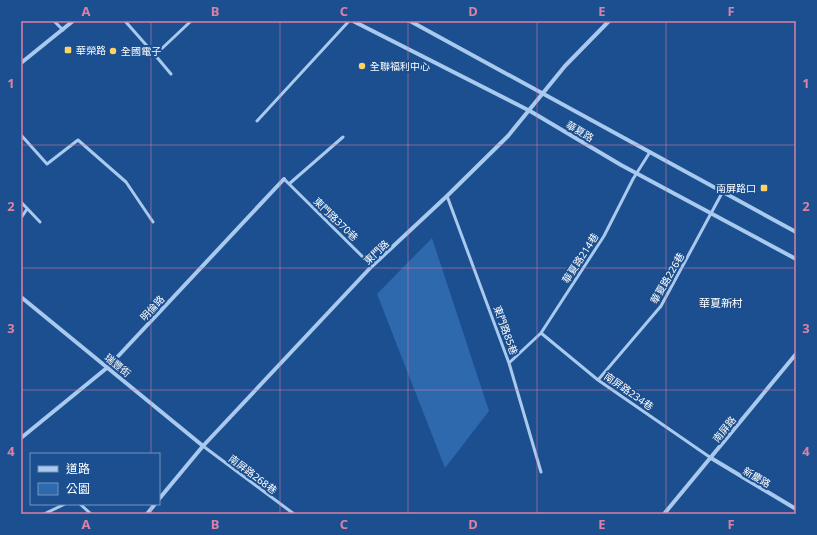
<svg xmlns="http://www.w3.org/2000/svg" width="817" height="535" font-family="'Noto Sans','Noto Sans TC',sans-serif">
  <rect width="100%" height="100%" fill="#1b4f8f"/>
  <path fill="#2e69ad" d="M 432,238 L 489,411 L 445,468 L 377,294 Z"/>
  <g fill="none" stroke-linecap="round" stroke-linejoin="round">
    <path stroke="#a9c9ee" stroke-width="3" d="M 54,21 L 63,30
      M 125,21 L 155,55 L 191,21
      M 155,55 L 171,74
      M 257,121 L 349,21
      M 21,135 L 47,164 L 78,140 L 126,182 L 153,222
      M 284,179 L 372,266
      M 289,184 L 343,137
      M 447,196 L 509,363 L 541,472
      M 21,202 L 40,222
      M 21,218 L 27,209
      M 541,333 L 598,380 L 711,458
      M 509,363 L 541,333 L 604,236 L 633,179 L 650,152
      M 598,380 L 661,306 L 722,193
      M 203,446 L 294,514
      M 80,504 L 91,514
      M 44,514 L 65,504"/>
    <path stroke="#a9c9ee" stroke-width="4" d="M 353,21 L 530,111 L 621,165 L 796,259
      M 410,21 L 796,232
      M 21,63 L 73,21
      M 21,297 L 203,446
      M 21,438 L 108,367 L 284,179
      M 711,458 L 796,509
      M 159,499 L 203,446 L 372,266 L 447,196 L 508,136 L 565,66 L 609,21
      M 147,514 L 155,504
      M 664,514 L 796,354"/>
  </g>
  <path fill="none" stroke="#dd80a5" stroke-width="1" stroke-opacity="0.55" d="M 151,21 L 151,454M 280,21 L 280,514M 408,21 L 408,514M 537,21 L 537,514M 666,21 L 666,514M 21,145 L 796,145M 21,268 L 796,268M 21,390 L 796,390M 151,504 L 151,514"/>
  <g fill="#ffd166" stroke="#1b4f8f" stroke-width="1.5">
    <rect x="64" y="46" width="8" height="8" rx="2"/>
    <circle cx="113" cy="51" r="4"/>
    <circle cx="362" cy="66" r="4"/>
    <rect x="760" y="184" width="8" height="8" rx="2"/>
  </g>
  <g text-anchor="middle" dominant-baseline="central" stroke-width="4" stroke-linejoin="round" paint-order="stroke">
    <g font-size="10" fill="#fff" stroke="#1b4f8f" text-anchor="start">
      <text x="76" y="50">華榮路</text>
      <text x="121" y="51">全國電子</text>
      <text x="370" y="66">全聯福利中心</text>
      <text x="756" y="188" text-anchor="end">南屏路口</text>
    </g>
    <g font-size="10" fill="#fff" stroke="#1b4f8f">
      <text transform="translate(580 131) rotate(31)">華夏路</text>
      <text transform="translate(336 219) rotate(44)">東門路370巷</text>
      <text transform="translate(376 252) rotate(-44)">東門路</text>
      <text transform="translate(580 258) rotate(-57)">華夏路214巷</text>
      <text transform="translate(667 278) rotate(-60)">華夏路226巷</text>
      <text transform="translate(152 308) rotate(-47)">明倫路</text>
      <text transform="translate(506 330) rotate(70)">東門路85巷</text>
      <text transform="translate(118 365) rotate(39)">瑞豐街</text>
      <text transform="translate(629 391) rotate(35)">南屏路234巷</text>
      <text transform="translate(724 429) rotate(-51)">南屏路</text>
      <text transform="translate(253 474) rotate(37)">南屏路268巷</text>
      <text transform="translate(757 477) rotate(30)">新慶路</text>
    </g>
    <g font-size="11" fill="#fff" stroke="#1b4f8f">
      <text x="721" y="302">華夏新村</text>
    </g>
  </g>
  <rect width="817" height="535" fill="none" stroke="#1b4f8f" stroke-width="44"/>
  <rect x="30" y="453" width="130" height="52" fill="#1b4f8f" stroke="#7695bc"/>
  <rect x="38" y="466" width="20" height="6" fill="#a9c9ee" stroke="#7695bc"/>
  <text x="66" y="473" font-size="12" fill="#ffffff">道路</text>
  <rect x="38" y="483" width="20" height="12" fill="#2e69ad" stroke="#7695bc"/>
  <text x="66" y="493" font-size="12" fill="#ffffff">公園</text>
  <rect x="22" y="22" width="773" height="491" fill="none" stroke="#dd80a5" stroke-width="1.5"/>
  <g font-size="13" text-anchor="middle" font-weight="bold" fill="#dd80a5">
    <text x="86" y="16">A</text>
    <text x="215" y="16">B</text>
    <text x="344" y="16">C</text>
    <text x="473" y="16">D</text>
    <text x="602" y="16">E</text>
    <text x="731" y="16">F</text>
    <text x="11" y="88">1</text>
    <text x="806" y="88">1</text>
    <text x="11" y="211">2</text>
    <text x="806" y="211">2</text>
    <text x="11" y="333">3</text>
    <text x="806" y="333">3</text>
    <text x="11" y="456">4</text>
    <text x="806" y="456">4</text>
    <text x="86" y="529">A</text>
    <text x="215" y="529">B</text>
    <text x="344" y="529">C</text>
    <text x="473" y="529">D</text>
    <text x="602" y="529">E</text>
    <text x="731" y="529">F</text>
  </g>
</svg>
